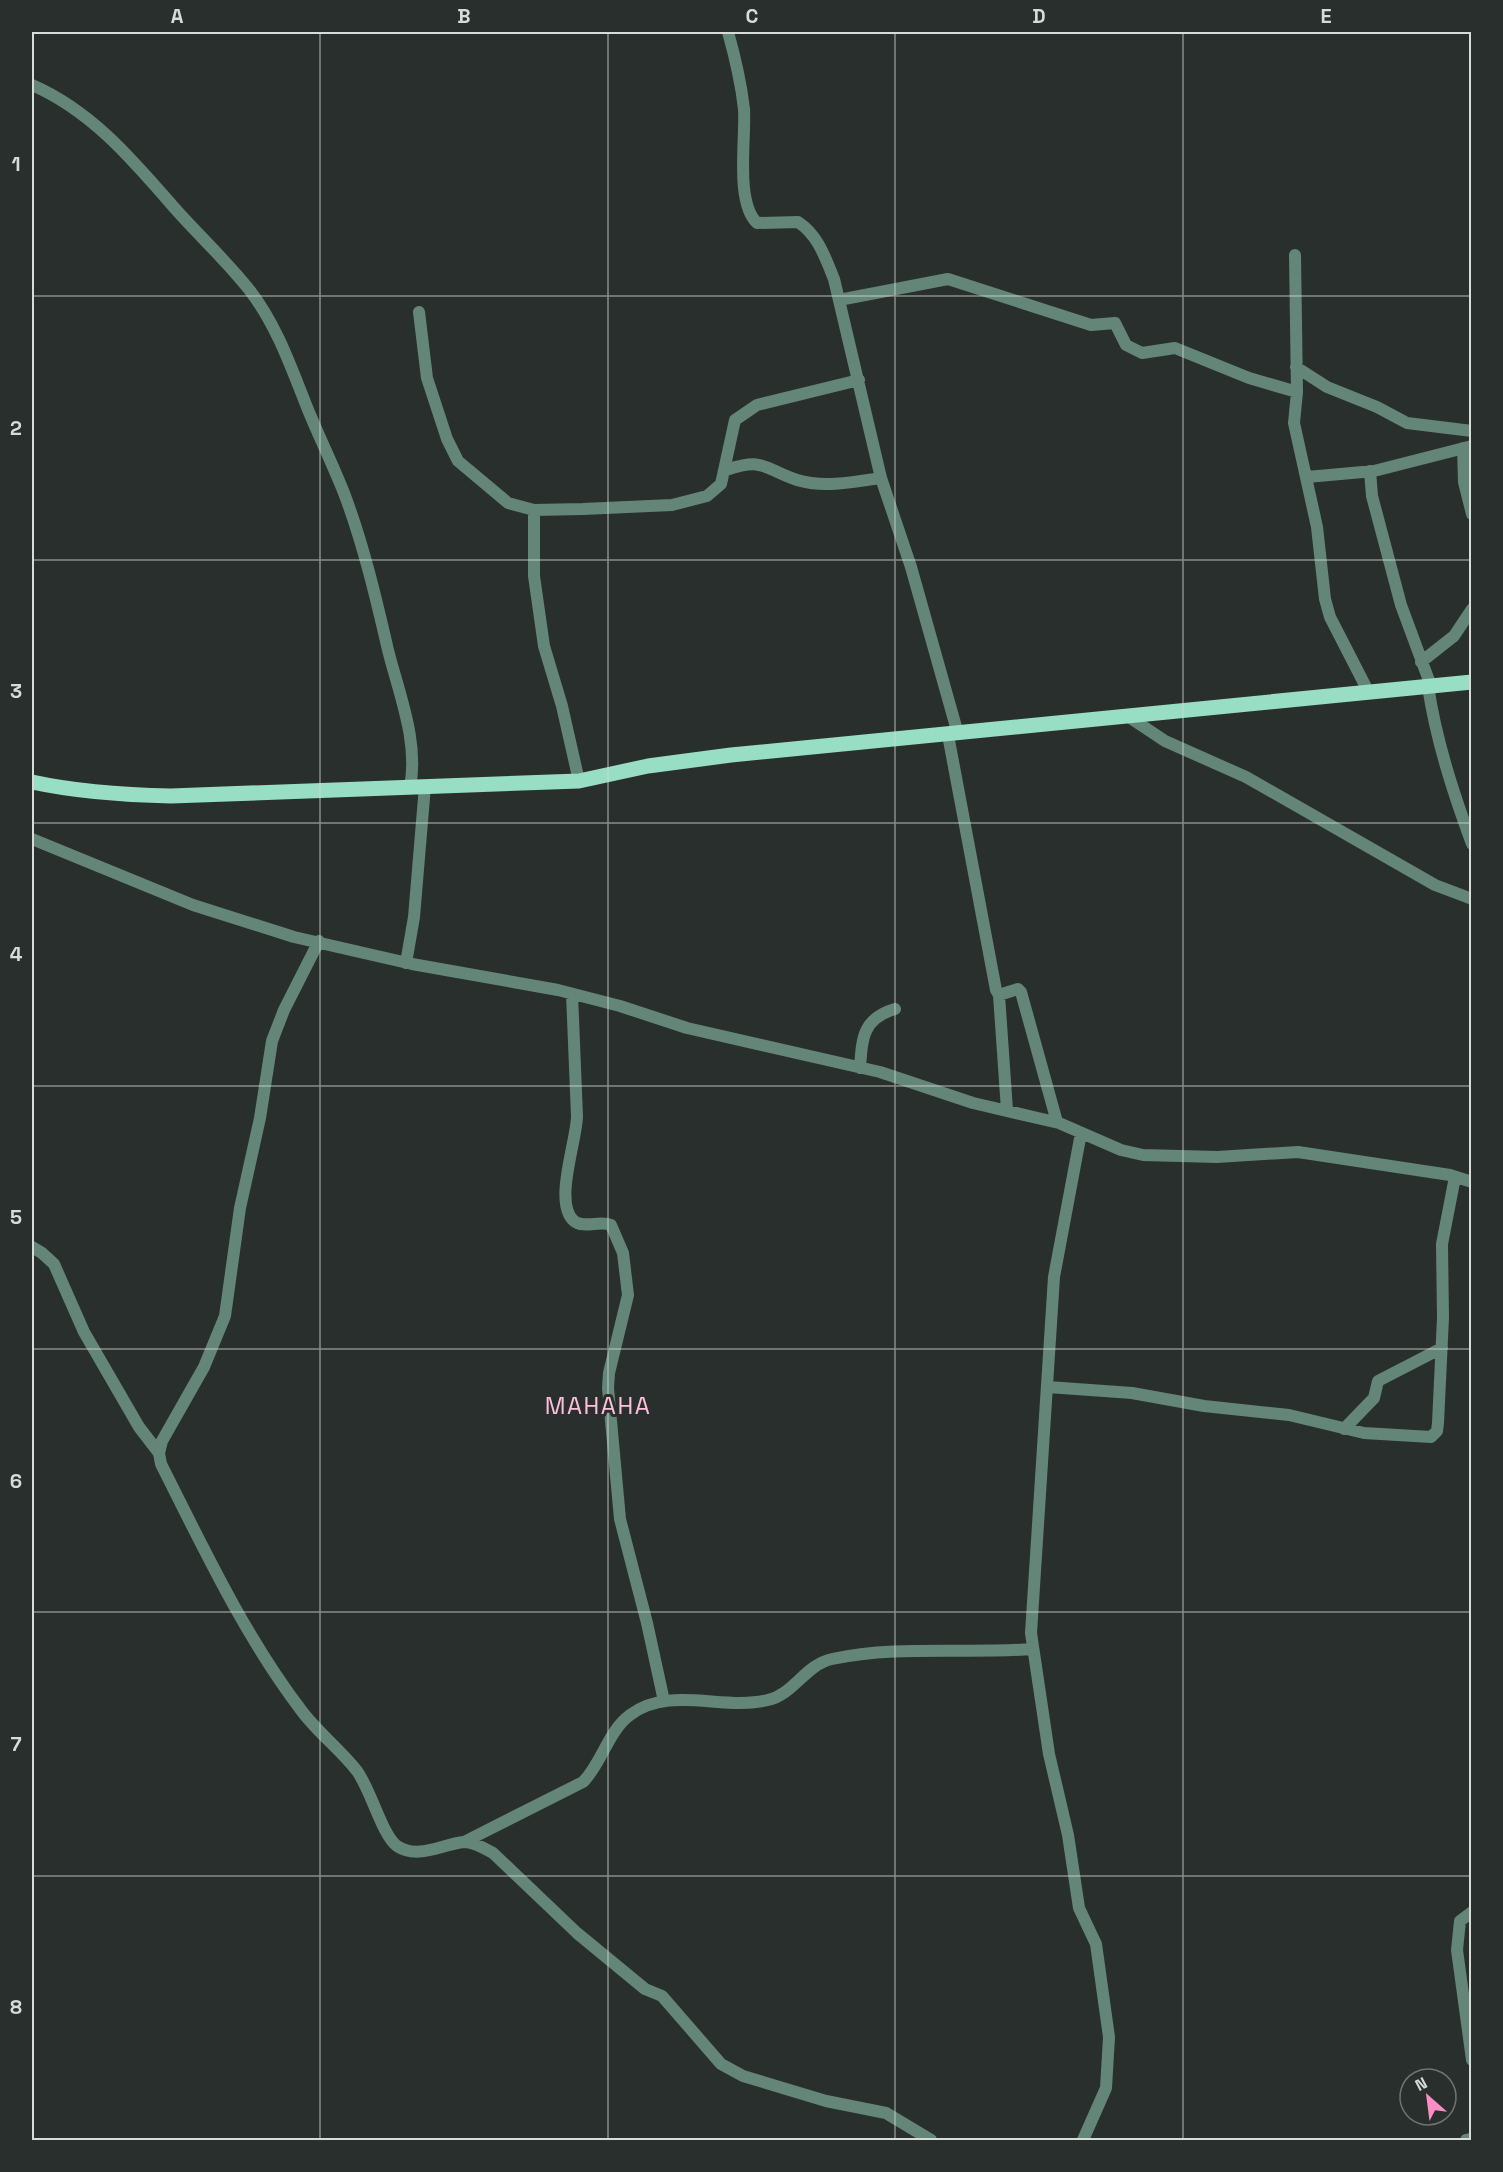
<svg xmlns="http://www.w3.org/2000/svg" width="1503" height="2172" font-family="'Space Grotesk',sans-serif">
  <rect width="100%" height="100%" fill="#292f2d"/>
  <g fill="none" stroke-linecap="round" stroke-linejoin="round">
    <path stroke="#648679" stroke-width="12" d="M 728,32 C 735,57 741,82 744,109 C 746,138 735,202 757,223 L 798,222 C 818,235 825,257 834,279 L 881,478 L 911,567 L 958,734
      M 32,85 C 90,110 131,158 171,204 C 197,234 227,261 251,292 C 275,324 288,359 303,397 C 315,429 331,460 344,493 C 363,543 376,598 388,650 C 399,694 419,742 410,787
      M 1295,255 L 1297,392 L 1294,423 L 1317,527 L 1325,599 L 1330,617 L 1368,691
      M 839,300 L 948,279 L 1091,325 L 1115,323 L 1126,345 L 1142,353 L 1175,348 L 1249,378 L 1297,392
      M 419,312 L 427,378 L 447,439 L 458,461 L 508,503 L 534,510 L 583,509 L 672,505 L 707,496 L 721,484 L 735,420 L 757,405 L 859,380
      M 1296,367 L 1327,387 L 1377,407 L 1407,423 L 1472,431
      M 1463,448 L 1464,482 L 1472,514
      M 726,470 C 766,457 763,469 797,480 C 823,488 855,482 881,478
      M 1370,471 L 1372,496 L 1401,605 L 1431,686
      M 1307,477 L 1374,471 L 1472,446
      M 534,510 L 534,576 L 544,646 L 562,706 L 579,781
      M 1421,662 L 1454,636 L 1472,609
      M 1428,686 C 1436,740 1453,792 1472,844
      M 1129,717 L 1165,741 L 1246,777 L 1435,885 L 1472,899
      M 948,735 L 996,990 L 999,995 L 1018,989 L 1021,992 L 1057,1122
      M 32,839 L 193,905 L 294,937 L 412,964 L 558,990 L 620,1006 L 687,1028 L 880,1072 L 973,1103 L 1059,1123 L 1121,1150 L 1143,1155 L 1217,1157 L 1298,1152 L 1450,1175 L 1472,1182
      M 319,941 L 284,1010 L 272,1041 L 260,1118 L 240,1208 L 225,1316 L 204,1367 L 162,1441 L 159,1453 L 161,1464 C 203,1547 244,1635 301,1710 C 317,1732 340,1749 357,1771 C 371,1790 382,1835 397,1846 C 418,1860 442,1844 464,1842 C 474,1842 484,1848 493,1853 L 577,1933 L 645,1989 L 662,1996 L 721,2064 L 743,2076 L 826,2101 L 886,2113 L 931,2140
      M 406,963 L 414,917 L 425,786
      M 572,994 L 577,1116 C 577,1140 553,1203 574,1221 C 584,1229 600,1220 611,1225 L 623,1253 L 628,1295 L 609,1373 L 608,1388 L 620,1519 L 647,1623 L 664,1701
      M 999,995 L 1007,1110
      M 860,1068 C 862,1038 863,1018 895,1009
      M 1081,1133 L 1054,1277 L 1031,1633 L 1049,1754 L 1068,1835 L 1079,1908 L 1096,1944 L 1109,2037 L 1106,2088 L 1083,2140
      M 32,1247 L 42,1253 L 54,1264 L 84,1332 L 139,1427 L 159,1453
      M 1048,1387 L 1132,1393 L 1204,1406 L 1289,1415 L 1364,1433 L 1431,1437 L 1437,1431 L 1438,1423 L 1443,1318 L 1442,1244 L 1455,1177
      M 1344,1429 L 1374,1398 L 1378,1381 L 1442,1348
      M 464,1842 L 583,1782 C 602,1763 608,1731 630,1715 C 669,1685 723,1711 768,1700 C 794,1694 805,1665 832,1659 C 897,1645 967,1654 1032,1649
      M 1472,1912 L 1460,1921 L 1457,1950 L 1472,2060
      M 1466,2140 L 1472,2139"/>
    <path stroke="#97dec4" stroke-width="15" d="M 32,782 C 78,792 123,795 171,796 L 579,781 L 648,766 L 731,755 L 1472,682"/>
  </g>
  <path fill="none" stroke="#d7dbd9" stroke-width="1.5" stroke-opacity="0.55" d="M 320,32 L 320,2140M 608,32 L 608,2140M 895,32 L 895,2140M 1183,32 L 1183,2140M 32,296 L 1472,296M 32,560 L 1472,560M 32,823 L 1472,823M 32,1086 L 1472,1086M 32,1349 L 1472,1349M 32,1612 L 1472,1612M 32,1876 L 1472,1876"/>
  <g text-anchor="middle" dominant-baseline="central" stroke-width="6" stroke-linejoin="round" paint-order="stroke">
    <g font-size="24" letter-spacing="1.5" fill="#fdbfdb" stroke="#292f2d">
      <text x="598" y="1405">MAHAHA</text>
    </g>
  </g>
  <rect width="1503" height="2172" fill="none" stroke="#292f2d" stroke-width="66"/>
  <g transform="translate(1428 2097) rotate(332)"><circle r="28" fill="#292f2d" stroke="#6f7472" stroke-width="1.5"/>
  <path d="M0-4.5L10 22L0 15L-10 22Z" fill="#fb8fc5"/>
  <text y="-9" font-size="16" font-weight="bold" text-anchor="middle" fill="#d7dbd9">N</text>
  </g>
  <rect x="33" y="33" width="1437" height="2106" fill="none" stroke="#d7dbd9" stroke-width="2"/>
  <g font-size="20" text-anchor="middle" font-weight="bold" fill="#d7dbd9">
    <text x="177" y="23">A</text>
    <text x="464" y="23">B</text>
    <text x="752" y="23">C</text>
    <text x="1039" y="23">D</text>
    <text x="1326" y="23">E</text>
    <text x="16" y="171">1</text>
    <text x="16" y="435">2</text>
    <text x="16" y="698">3</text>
    <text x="16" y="961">4</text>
    <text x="16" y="1224">5</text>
    <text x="16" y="1488">6</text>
    <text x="16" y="1751">7</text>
    <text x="16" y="2014">8</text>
  </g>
</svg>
